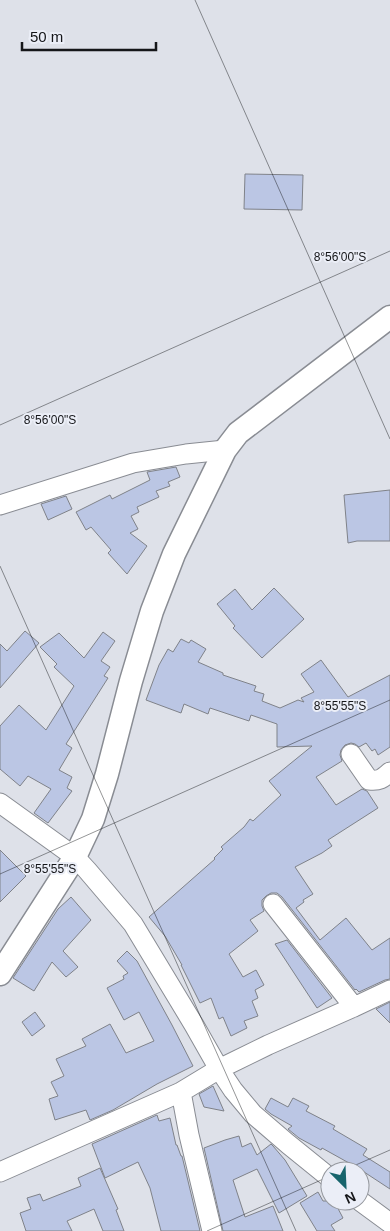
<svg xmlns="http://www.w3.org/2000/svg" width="390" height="1231" font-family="Helvetica,sans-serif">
  <rect width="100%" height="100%" fill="#dee1e9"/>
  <path fill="#bbc6e4" stroke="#7f8289" d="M 245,174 L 303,175 L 302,210 L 244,209 Z
    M 176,467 L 180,477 L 168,482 L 170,486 L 156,491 L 159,497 L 137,507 L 139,512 L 131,516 L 138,529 L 130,533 L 147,546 L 127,574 L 108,553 L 111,550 L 91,527 L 86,530 L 76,512 L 110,495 L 112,499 L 150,480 L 147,472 Z
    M 390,490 L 390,541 L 357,541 L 348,543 L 344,495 Z
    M 66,496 L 72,509 L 48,520 L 41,504 Z
    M 274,588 L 304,619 L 262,658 L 233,628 L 235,626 L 217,604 L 235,589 L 252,610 Z
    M 25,631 L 39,643 L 0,688 L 0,644 L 7,651 Z
    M 103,632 L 115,641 L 101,661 L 110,667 L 104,676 L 108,678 L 66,744 L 72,748 L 59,770 L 72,777 L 67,788 L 72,791 L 48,823 L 34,813 L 51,789 L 28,776 L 20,786 L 0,769 L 0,726 L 19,705 L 46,730 L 74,686 L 54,667 L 57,664 L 40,647 L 59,633 L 84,658 Z
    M 181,639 L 189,643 L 191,640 L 206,649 L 198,662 L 223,673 L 223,675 L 256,686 L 254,691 L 264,694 L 262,701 L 280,708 L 298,700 L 304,702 L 301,698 L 314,692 L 301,674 L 321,660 L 348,697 L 390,675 L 390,747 L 378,755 L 375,749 L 372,751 L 366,743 L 359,747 L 355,744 L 351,743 L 345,745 L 341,750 L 340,755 L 342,761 L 316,777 L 336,805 L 362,789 L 367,791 L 378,808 L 328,840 L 332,846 L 322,853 L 295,867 L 313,894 L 303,900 L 304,902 L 296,908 L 320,940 L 346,918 L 372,950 L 390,938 L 390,979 L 385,980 L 359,992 L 356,989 L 355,990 L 282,897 L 277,893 L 271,893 L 266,896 L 262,900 L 262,906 L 264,911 L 250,920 L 258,931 L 229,954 L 243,977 L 256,970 L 264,985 L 255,990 L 258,998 L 252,1001 L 258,1016 L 244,1021 L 247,1028 L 231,1036 L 223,1017 L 219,1019 L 211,998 L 200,1003 L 181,965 L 182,965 L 165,936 L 149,917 L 215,859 L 214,858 L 223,849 L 221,847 L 244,827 L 250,819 L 253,821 L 281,795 L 269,781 L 312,746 L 277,747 L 277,724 L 251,715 L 249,721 L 210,708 L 208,714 L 184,704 L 181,713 L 146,700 L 159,665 L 168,649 L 173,652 Z
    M 0,850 L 26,876 L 0,902 Z
    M 71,897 L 91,920 L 63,951 L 78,967 L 66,977 L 52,962 L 34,991 L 13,978 L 58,909 Z
    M 287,940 L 332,998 L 317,1008 L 275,944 Z
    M 127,951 L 137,961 L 172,1025 L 193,1066 L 157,1084 L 113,1110 L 90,1120 L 86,1110 L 55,1120 L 49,1099 L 58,1096 L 51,1082 L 64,1076 L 56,1059 L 86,1046 L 82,1039 L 110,1024 L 126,1053 L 154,1041 L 139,1012 L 124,1020 L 107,988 L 124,979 L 123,976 L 128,973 L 117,961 Z
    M 390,1002 L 390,1023 L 376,1009 Z
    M 35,1012 L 45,1026 L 32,1036 L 22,1022 Z
    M 213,1086 L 224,1111 L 204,1107 L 199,1094 Z
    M 271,1098 L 288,1107 L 293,1098 L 309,1106 L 306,1111 L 335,1126 L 333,1129 L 367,1149 L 363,1155 L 390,1172 L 390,1189 L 358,1168 L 322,1148 L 321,1150 L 299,1138 L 288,1129 L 292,1126 L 271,1114 L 265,1109 Z
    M 157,1115 L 159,1121 L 170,1118 L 176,1145 L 177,1145 L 181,1156 L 182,1156 L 200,1231 L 161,1231 L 150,1188 L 138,1162 L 105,1178 L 92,1144 Z
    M 239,1136 L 242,1147 L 251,1143 L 257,1155 L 271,1144 L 273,1146 L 285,1160 L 307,1196 L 279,1213 L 257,1169 L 233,1180 L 245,1217 L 273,1206 L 283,1231 L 223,1231 L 204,1148 L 225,1140 Z
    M 100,1168 L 118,1209 L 116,1210 L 124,1231 L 103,1231 L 94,1209 L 67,1221 L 72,1231 L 26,1231 L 20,1213 L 31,1209 L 27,1198 L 40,1194 L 43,1201 L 81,1186 L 78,1178 Z
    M 318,1192 L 323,1201 L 334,1201 L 343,1218 L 331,1225 L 335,1231 L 317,1231 L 300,1203 Z"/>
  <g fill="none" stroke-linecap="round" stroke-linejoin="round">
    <g stroke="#898c93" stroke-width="21">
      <path id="minor" d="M 0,505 L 133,463 L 186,454 L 225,450
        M 351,754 L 369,780 C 380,781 382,779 390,772
        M 0,803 L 75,857 L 87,870 L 133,924 L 194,1025 L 219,1069 L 233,1090 L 253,1114 L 288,1144 L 330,1178
        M 273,904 L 354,1007
        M 181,1092 L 189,1135 L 212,1231
        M 0,1172 L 181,1092 L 219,1069 L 268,1045 L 354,1007 L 390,990
        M 360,1201 L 390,1223"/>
    </g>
    <g stroke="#898c93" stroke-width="25">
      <path id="tertiary" d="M 0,974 L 75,857 L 93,819 L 107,774 L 131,681 L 152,611 L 174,554 L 225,450 L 238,433 L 390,317"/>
    </g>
    <use href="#minor" stroke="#fff" stroke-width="19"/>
    <use href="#tertiary" stroke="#fff" stroke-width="22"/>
  </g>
  <path fill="none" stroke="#151619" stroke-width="1" stroke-opacity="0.45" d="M 195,0 L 390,439M 0,425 L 390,251M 0,566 L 296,1231M 0,874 L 390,700M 342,1171 L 390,1150M 207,1231 L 330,1176"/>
  <g font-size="12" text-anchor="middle" fill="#151619" stroke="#ebeef7" stroke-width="4" stroke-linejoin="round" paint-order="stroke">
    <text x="340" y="261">8°56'00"S</text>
    <text x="50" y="424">8°56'00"S</text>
    <text x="340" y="710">8°55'55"S</text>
    <text x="50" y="873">8°55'55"S</text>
  </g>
  <g transform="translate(345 1186) rotate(156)"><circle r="24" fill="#ebeef7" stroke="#95989e"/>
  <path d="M0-4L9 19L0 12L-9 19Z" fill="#17646c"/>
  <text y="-8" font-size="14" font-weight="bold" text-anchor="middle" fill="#151619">N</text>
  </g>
  <path d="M22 42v8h134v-8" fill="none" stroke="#151619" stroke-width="2.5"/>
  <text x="30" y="42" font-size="15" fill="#151619" stroke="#ebeef7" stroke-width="4" paint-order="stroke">50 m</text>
</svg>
